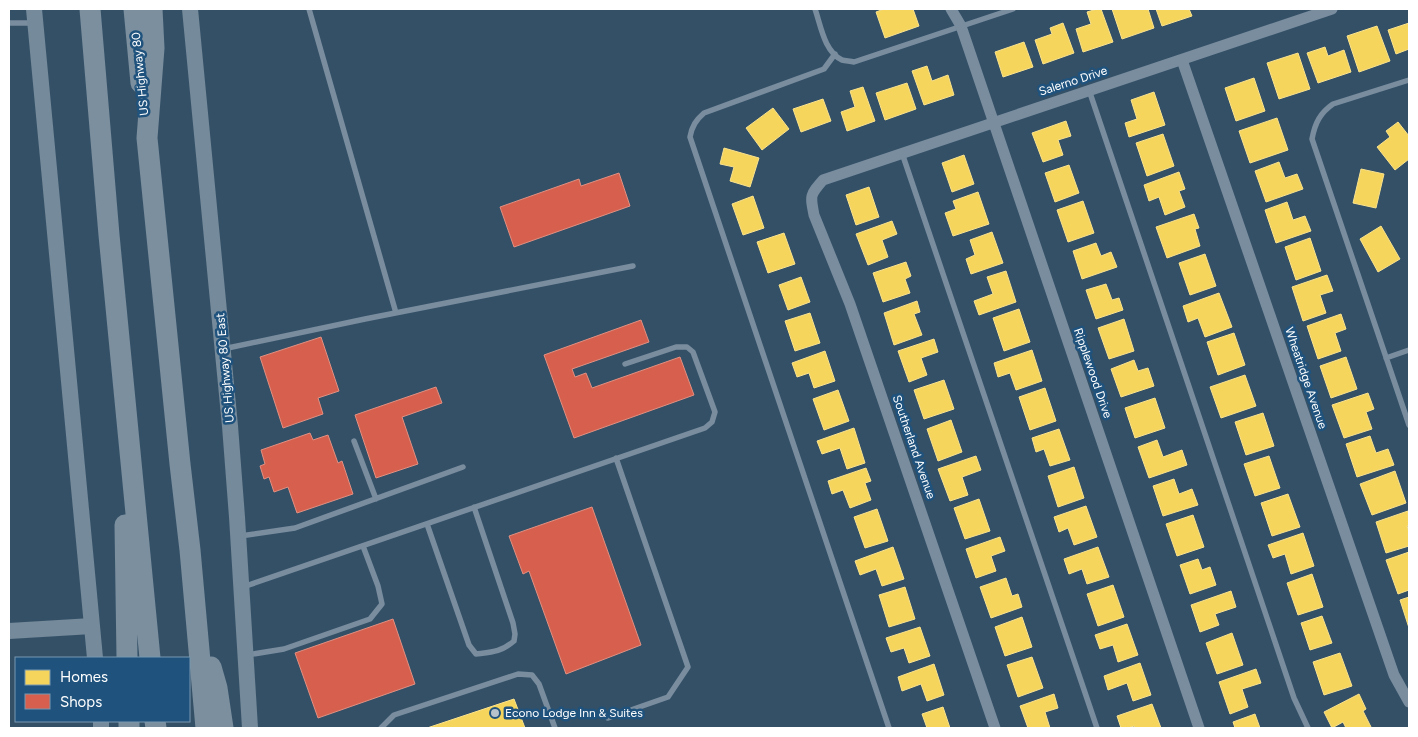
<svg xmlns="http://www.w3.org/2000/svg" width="1418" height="737" font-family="Figtree,sans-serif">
  <rect width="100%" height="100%" fill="#345067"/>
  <path fill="#f6d55c" stroke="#f9e28d" d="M 884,9 L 913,9 L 919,26 L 885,38 L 876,12 Z
    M 1097,9 L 1101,9 L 1113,42 L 1083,52 L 1076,29 L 1091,24 L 1087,12 Z
    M 1112,9 L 1148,9 L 1154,28 L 1122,39 Z
    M 1156,9 L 1189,9 L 1192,16 L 1162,26 Z
    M 1063,23 L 1074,53 L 1043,64 L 1035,40 L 1052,34 L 1050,28 Z
    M 1409,23 L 1409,49 L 1396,54 L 1388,30 Z
    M 1377,26 L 1390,61 L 1359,72 L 1347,36 Z
    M 1024,42 L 1033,67 L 1003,77 L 995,52 Z
    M 1325,47 L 1328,56 L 1344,50 L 1351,72 L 1318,83 L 1307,53 Z
    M 1298,53 L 1310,89 L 1279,99 L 1267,63 Z
    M 927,66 L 932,81 L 948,75 L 954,95 L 924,105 L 912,71 Z
    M 1254,78 L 1265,111 L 1236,121 L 1225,88 Z
    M 907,83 L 916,109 L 885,120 L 876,93 Z
    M 863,87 L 875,121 L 847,131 L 841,112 L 855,107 L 850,91 Z
    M 1154,92 L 1165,125 L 1129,137 L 1125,123 L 1137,119 L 1131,100 Z
    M 823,99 L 831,121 L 801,132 L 793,109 Z
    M 773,108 L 789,129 L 762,150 L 746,128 Z
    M 1277,118 L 1288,150 L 1250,163 L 1239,131 Z
    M 1066,121 L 1071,136 L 1058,140 L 1063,155 L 1043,162 L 1032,133 Z
    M 1398,122 L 1409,136 L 1409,159 L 1395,170 L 1377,147 L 1390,137 L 1386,131 Z
    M 1163,134 L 1174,166 L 1147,176 L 1136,143 Z
    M 724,148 L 759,158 L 750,187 L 730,181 L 734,167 L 720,164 Z
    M 964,155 L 974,184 L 952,192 L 942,163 Z
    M 1279,162 L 1285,178 L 1297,174 L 1303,189 L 1266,202 L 1255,171 Z
    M 1069,165 L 1079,193 L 1055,202 L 1045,173 Z
    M 1361,169 L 1384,174 L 1376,208 L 1353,203 Z
    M 1179,172 L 1185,189 L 1179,191 L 1185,207 L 1165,215 L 1159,197 L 1149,201 L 1144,185 Z
    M 869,187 L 879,217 L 856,225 L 846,195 Z
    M 978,192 L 989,224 L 953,236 L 945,213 L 956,209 L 953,201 Z
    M 753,196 L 764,228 L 743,235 L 732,204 Z
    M 1083,201 L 1094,233 L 1068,242 L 1057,210 Z
    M 1287,202 L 1293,220 L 1305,216 L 1311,231 L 1276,243 L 1265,210 Z
    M 1194,214 L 1199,228 L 1195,229 L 1200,246 L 1167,258 L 1156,227 Z
    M 892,221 L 897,234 L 882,240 L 888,257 L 868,265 L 856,234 Z
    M 1381,226 L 1400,259 L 1378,272 L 1360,239 Z
    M 992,232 L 1003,263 L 971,274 L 966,259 L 975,255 L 970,240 Z
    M 784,233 L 795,264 L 768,273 L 757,242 Z
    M 1310,238 L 1321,271 L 1296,280 L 1285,247 Z
    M 1096,243 L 1101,256 L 1111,252 L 1117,267 L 1082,279 L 1073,251 Z
    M 1205,254 L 1216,286 L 1190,295 L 1179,263 Z
    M 906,262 L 911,276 L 905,279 L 910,293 L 883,302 L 873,273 Z
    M 1006,271 L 1016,302 L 979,315 L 974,301 L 993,294 L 987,277 Z
    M 1327,275 L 1333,291 L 1320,295 L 1326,313 L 1303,321 L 1292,287 Z
    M 801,277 L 810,302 L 788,310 L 779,285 Z
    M 1106,284 L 1112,300 L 1119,298 L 1123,310 L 1096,319 L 1086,290 Z
    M 1219,293 L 1232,327 L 1205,337 L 1198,318 L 1188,322 L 1183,306 Z
    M 917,301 L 920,312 L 914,314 L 922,335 L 894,345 L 884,313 Z
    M 1019,309 L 1030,342 L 1004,351 L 993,318 Z
    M 810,313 L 820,343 L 795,351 L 785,321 Z
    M 1341,314 L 1346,329 L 1335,333 L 1341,351 L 1318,359 L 1307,326 Z
    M 1124,319 L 1134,351 L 1109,359 L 1098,328 Z
    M 1234,333 L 1245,365 L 1218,375 L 1207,342 Z
    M 934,339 L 938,352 L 921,358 L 927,375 L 909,382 L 898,351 Z
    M 1032,350 L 1042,381 L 1016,390 L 1010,373 L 998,377 L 994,363 Z
    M 825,351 L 835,381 L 814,388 L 809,373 L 797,377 L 792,363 Z
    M 1346,357 L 1357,389 L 1331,398 L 1320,366 Z
    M 1134,360 L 1138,371 L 1148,368 L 1154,386 L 1121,397 L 1111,369 Z
    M 1245,375 L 1256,406 L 1221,418 L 1210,387 Z
    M 944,380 L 954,409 L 924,419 L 914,390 Z
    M 1045,388 L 1056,421 L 1030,430 L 1019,397 Z
    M 838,390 L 849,421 L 824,430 L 813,399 Z
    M 1368,393 L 1374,409 L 1366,412 L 1372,429 L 1344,438 L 1332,405 Z
    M 1155,398 L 1165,428 L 1135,438 L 1125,408 Z
    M 1263,413 L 1274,446 L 1246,455 L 1235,422 Z
    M 951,420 L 962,452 L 938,461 L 927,429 Z
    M 854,428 L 865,463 L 847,469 L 840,448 L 822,454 L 817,441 Z
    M 1059,429 L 1070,460 L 1050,466 L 1044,449 L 1036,452 L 1032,438 Z
    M 1370,436 L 1376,453 L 1388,449 L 1394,465 L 1357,477 L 1346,444 Z
    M 1157,440 L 1163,457 L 1182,450 L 1187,465 L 1149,478 L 1138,447 Z
    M 976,456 L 981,470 L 962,477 L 968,495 L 950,501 L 938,469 Z
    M 1269,456 L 1280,488 L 1255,496 L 1244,464 Z
    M 1074,467 L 1084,498 L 1058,507 L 1048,476 Z
    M 866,468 L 871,481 L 865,483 L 871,500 L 850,508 L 843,490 L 832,494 L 828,481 Z
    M 1395,471 L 1406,503 L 1372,515 L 1360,484 Z
    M 1174,479 L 1179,494 L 1192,489 L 1198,505 L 1163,516 L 1153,486 Z
    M 1288,494 L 1300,527 L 1272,536 L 1261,503 Z
    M 979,499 L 990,531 L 965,539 L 954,508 Z
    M 1086,506 L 1097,537 L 1074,545 L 1068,528 L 1059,532 L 1054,517 Z
    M 877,509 L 888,541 L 865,548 L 854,517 Z
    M 1408,511 L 1409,526 L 1407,526 L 1409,532 L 1409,546 L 1386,553 L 1376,522 Z
    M 1193,515 L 1204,547 L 1177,556 L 1166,524 Z
    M 1303,533 L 1314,566 L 1291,574 L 1285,554 L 1273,558 L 1268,545 Z
    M 1000,537 L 1005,551 L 991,556 L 996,571 L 976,578 L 966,549 Z
    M 893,547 L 904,579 L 882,586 L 876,569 L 860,575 L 855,561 Z
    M 1098,547 L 1109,577 L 1087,584 L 1082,569 L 1069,574 L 1064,559 Z
    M 1409,552 L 1409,590 L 1398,594 L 1386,560 Z
    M 1198,559 L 1202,570 L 1210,567 L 1216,585 L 1190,594 L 1180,565 Z
    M 1312,574 L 1323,607 L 1298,615 L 1287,583 Z
    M 1006,578 L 1012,596 L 1018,594 L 1022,607 L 991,618 L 980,587 Z
    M 1113,585 L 1124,617 L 1098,626 L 1087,594 Z
    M 905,587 L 915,619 L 889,627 L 879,595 Z
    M 1231,591 L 1236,607 L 1215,614 L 1219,625 L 1200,632 L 1191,605 Z
    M 1409,597 L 1409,628 L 1400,600 Z
    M 1322,616 L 1332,643 L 1310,650 L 1301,623 Z
    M 1022,617 L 1032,647 L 1005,656 L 995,627 Z
    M 1127,624 L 1138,655 L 1118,662 L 1113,645 L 1100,649 L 1095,635 Z
    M 920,627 L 930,656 L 909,663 L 904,648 L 891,652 L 886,638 Z
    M 1232,633 L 1243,665 L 1217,674 L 1206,643 Z
    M 1340,653 L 1352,686 L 1324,695 L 1313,662 Z
    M 1032,657 L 1043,688 L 1018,697 L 1007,665 Z
    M 1140,663 L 1151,695 L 1133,701 L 1127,683 L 1108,690 L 1104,676 Z
    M 934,664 L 944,695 L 927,701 L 921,684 L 902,691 L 898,677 Z
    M 1256,669 L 1261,683 L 1242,689 L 1248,707 L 1230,714 L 1219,682 Z
    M 1054,694 L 1058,708 L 1045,712 L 1050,728 L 1028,728 L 1020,706 Z
    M 1359,694 L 1366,709 L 1363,711 L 1371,727 L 1368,728 L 1346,728 L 1343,722 L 1332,728 L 1324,712 Z
    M 514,699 L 525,728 L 427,728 Z
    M 1152,704 L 1161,728 L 1135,728 L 1134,726 L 1128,728 L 1121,728 L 1117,716 Z
    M 943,707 L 950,728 L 927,728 L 922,714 Z
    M 1255,714 L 1260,728 L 1235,728 L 1233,722 Z"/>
  <path fill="#d6604d" stroke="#e29082" d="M 619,173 L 630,206 L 514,247 L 500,207 L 579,179 L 581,186 Z
    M 641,320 L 649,342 L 572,369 L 575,377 L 586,373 L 592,388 L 680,357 L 694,395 L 574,438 L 544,355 Z
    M 321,337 L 339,391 L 318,398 L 323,414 L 283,428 L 260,357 Z
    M 436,387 L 442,403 L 402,417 L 418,464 L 376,478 L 355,415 Z
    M 310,433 L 313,440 L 328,435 L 338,463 L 342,461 L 353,494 L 297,513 L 288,487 L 274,492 L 269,477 L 264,479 L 260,466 L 265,464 L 261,450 Z
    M 592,507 L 641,645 L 566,674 L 529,571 L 523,574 L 509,536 Z
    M 393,619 L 415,684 L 318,718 L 295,653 Z"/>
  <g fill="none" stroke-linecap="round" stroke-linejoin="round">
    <path stroke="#798d9e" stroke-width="5.5" d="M 309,9 L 396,313
      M 815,9 C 821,26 824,51 842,60 C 846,61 850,61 854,62 L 1013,9
      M 9,23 L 34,23
      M 835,54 L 824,69 L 704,113 C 696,120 692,126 690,137 L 889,728
      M 1409,80 L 1333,104 C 1320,113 1315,123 1312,139 L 1409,425
      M 1089,90 L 1294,698 L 1308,728
      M 902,153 L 1097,728
      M 223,349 L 365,319 L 633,266
      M 1386,358 L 1409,350
      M 354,441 L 376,499
      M 427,524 L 469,645 L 476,654 C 492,652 501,652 514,641 L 515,634 L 513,623 L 474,507
      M 240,536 L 295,528 L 463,467
      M 243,587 L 705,428 L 712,422 L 715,412 L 693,352 L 687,347 L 676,347 L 625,364
      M 247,655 L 284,649 L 370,619 L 382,604 L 378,586 L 363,546
      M 608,718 L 668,697 L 688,667 L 616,458
      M 381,728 L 394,715 L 518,674 L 532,675 L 539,684 L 555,728"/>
    <path stroke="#798d9e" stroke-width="11" d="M 951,9 L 961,26 L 1199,728
      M 1182,60 L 1394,675 L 1409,702
      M 995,728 L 850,304 L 814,215 C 810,195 810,195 823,180 C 993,122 1163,66 1332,9"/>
    <path stroke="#758a9a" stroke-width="16" d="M 34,9 L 95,658
      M 190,9 L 230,426 L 237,517 L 250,728
      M 9,631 L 92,626
      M 101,721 L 101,728"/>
    <path stroke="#7b8f9e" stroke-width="21" d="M 90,9 L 109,235 L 150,658
      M 134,9 L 141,83
      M 152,9 L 154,48 L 147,138 L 180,464 L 190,550 L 206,728
      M 125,525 L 127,658
      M 211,667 L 217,688 L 223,728
      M 129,721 L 129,728
      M 155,721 L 156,728"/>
  </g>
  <circle fill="#b8c2ca" stroke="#1f527c" stroke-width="2" cx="495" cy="713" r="5"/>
  <g text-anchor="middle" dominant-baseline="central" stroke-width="5" stroke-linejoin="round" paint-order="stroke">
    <g font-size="12" fill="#fff" stroke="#1f527c">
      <text transform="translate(140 74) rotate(-96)">US Highway 80</text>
      <text transform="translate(1073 81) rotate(-18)">Salerno Drive</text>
      <text transform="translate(225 368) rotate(-95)">US Highway 80 East</text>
      <text transform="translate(1093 373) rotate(71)">Ripplewood Drive</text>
      <text transform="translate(1306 378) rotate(71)">Wheatridge Avenue</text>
      <text transform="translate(914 447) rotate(71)">Southerland Avenue</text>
    </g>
    <g font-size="12" fill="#fff" stroke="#1f527c" text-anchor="start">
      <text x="505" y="713">Econo Lodge Inn &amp; Suites</text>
    </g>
  </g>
  <rect width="1418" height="737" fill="none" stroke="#ffffff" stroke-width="20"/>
  <rect x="15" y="657" width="175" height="65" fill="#1f527c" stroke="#7997b0"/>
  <rect x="25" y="670" width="25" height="15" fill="#f6d55c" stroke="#7997b0"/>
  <text x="60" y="682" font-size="15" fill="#ffffff">Homes</text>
  <rect x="25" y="694" width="25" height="15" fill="#d6604d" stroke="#7997b0"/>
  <text x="60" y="707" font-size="15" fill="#ffffff">Shops</text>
</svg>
